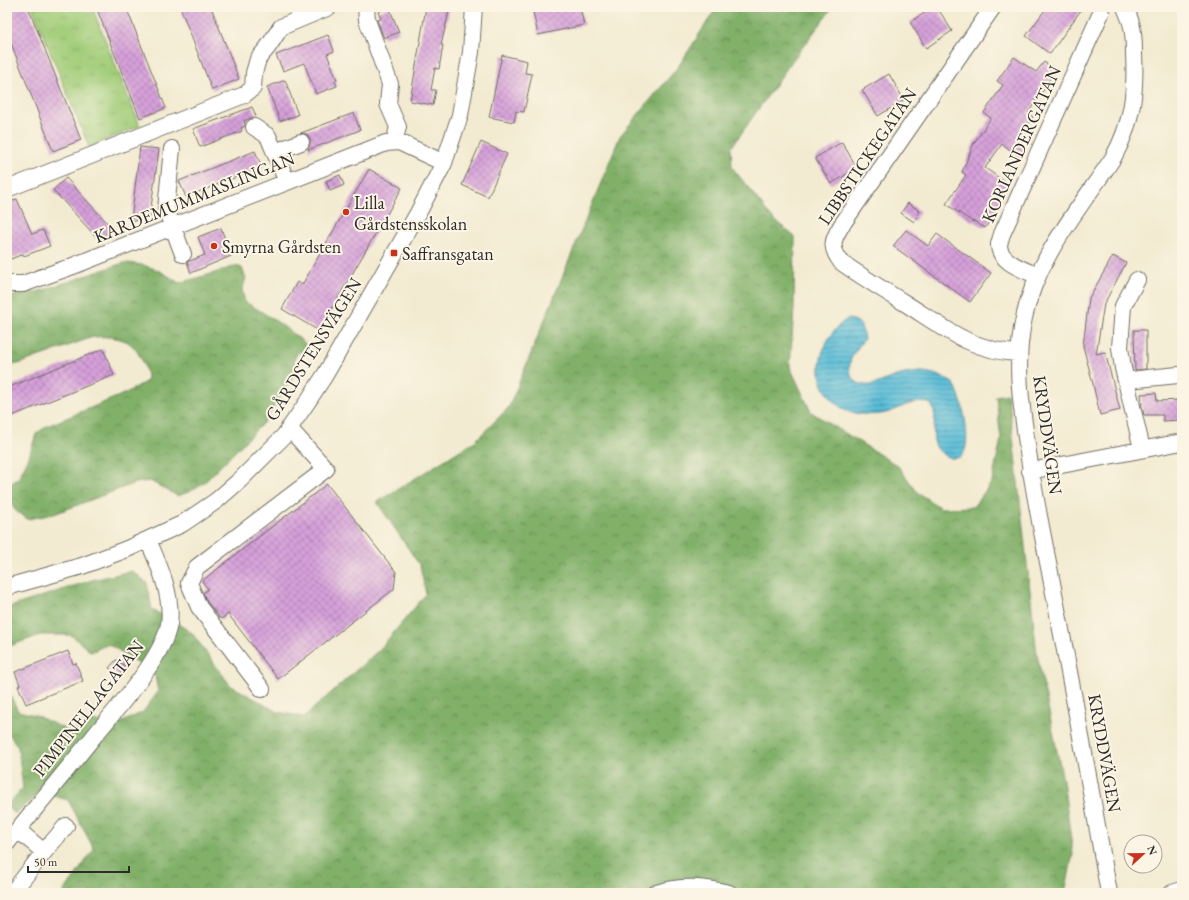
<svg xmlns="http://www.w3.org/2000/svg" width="1189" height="900" font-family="'EB Garamond',serif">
  <defs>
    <pattern id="grass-tufts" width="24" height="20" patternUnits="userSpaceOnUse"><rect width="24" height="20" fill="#a2cd79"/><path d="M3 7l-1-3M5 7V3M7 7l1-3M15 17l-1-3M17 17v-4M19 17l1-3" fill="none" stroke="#8cb069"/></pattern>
    <pattern id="forest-crowns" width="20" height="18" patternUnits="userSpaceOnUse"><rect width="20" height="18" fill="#81b069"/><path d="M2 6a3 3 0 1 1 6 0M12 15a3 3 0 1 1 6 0" fill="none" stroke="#6a8f57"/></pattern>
    <pattern id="water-rules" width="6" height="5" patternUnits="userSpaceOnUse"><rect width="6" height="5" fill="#59bcd7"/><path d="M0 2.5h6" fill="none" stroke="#4a99af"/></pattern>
    <pattern id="building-cross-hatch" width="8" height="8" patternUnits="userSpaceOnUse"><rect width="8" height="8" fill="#d6a0da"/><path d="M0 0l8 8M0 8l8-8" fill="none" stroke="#ae83b1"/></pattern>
  </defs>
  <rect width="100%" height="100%" fill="#fcf5e5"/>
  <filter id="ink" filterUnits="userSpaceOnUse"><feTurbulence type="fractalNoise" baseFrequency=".025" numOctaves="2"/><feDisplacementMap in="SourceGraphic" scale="8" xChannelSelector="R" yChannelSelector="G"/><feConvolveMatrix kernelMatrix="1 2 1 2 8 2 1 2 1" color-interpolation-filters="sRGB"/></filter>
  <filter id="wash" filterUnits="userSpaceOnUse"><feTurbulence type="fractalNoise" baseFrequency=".012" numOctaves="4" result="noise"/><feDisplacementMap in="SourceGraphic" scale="16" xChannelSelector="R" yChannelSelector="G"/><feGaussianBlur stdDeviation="0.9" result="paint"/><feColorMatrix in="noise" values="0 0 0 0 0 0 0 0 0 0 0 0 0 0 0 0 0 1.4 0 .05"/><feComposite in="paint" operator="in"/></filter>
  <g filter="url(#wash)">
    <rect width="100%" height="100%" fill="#f3ebd1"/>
    <path fill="url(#grass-tufts)" stroke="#667c52" d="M 32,7 L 92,7 L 140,126 L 89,147 Z"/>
    <path fill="url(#forest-crowns)" stroke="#566e4a" d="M 715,7 L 833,7 L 792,61 L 731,148 L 732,167 L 772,218 L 795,237 L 794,308 L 790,367 L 811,412 L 898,466 L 918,493 L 941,508 L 973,507 L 992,482 L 1001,439 L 996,396 L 1007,394 L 1010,410 L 1037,654 L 1063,780 L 1073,854 L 1065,893 L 63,893 L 94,849 L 68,800 L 42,793 L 15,813 L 7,807 L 7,805 L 23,788 L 18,747 L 7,731 L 7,689 L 18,711 L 35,715 L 69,731 L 88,720 L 114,726 L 143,712 L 158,692 L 155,676 L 125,654 L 108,644 L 91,652 L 71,635 L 40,635 L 7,647 L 7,608 L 92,580 L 132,571 L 147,583 L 152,610 L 172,620 L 192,633 L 230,685 L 278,712 L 304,717 L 379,650 L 426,594 L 420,566 L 377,502 L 475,441 L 509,407 L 620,136 L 678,67 L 715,10 Z
      M 123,263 C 145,263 161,270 179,283 L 211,274 L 236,266 L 242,268 L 246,278 L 242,290 L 245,302 C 268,315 289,329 308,346 L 304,352 L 298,352 L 294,360 L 297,371 L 264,422 L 206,481 L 191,491 L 178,496 L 150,481 L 135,483 L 54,514 L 28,519 L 17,512 L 12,505 L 9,495 L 11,484 L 19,477 L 29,457 L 36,434 L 47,426 L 124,394 L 147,381 C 148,370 138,348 128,342 C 118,337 104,336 93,337 L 18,364 L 7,365 L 7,297 L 44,290 Z"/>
    <path fill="url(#water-rules)" stroke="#427481" d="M 847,319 C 861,320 862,326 864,339 C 860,346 854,351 851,359 C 846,374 854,386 870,385 C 879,384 885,380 893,377 C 901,374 912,373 920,372 C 929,372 939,375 946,379 C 949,381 952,382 954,384 C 962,395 977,457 956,458 C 952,459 949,457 945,455 C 922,442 943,420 930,403 C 908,400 904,408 886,413 C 873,416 856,415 843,409 C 840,407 837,403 834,401 C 808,377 821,337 847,319 Z"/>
    <g id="blocks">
      <path fill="url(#building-cross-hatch)" d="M 7,7 L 28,7 L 81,140 L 53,151 L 7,33 Z
        M 96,7 L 126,7 L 166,108 L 140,118 Z
        M 180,7 L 211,7 L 239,79 L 212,90 Z
        M 389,7 L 399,32 L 384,38 L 377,20 L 381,19 L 378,12 Z
        M 426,7 L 450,7 L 441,45 L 443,45 L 439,69 L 435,68 L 431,90 L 436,90 L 433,105 L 410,101 Z
        M 532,7 L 580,7 L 584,25 L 538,35 Z
        M 934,7 L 937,7 L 952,31 L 926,48 L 910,22 Z
        M 1047,7 L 1083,7 L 1050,54 L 1026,36 Z
        M 328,35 L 334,51 L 327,54 L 337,80 L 335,81 L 337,86 L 316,94 L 304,63 L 283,71 L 276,55 Z
        M 502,55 L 527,61 L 525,73 L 532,74 L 524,112 L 516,111 L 514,122 L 489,117 Z
        M 1014,57 L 1036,72 L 1044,62 L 1056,70 L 1046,84 L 1047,85 L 1028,113 L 1033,117 L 1016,141 L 1025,147 L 1019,156 L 1002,144 L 985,168 L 1008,184 L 998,208 L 985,228 L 974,221 L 973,222 L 946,204 L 966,175 L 962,172 L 974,143 L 991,118 L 984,113 L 1003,85 L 997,81 Z
        M 889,74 L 904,100 L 878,116 L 862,90 Z
        M 285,80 L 298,115 L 280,121 L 267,87 Z
        M 252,107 L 256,116 L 244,121 L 245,124 L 245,126 L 241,128 L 242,131 L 200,147 L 193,129 Z
        M 354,113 L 360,130 L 308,150 L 310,144 L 310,139 L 307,134 L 301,133 Z
        M 481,142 L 507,154 L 488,197 L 462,185 Z
        M 842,142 L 857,168 L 831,184 L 815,158 Z
        M 140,147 L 159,149 L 149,222 L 131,220 Z
        M 255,151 L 262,167 L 186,197 L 179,181 Z
        M 369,169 L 402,188 L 319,331 L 282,309 L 297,282 L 302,285 Z
        M 340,175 L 344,185 L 330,191 L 326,181 Z
        M 66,178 L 112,228 L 99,240 L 53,190 Z
        M 17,199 L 32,234 L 43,230 L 50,246 L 24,256 L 23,254 L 11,259 L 9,256 L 7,257 L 7,203 Z
        M 908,203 L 920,211 L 914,222 L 901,213 Z
        M 221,228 L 231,256 L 191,273 L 187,262 L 205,255 L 198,237 Z
        M 906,230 L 928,246 L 937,234 L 991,273 L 970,302 L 893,246 Z
        M 1113,256 L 1126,263 L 1104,304 L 1096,354 L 1105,352 L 1120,410 L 1100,415 L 1092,380 L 1083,346 L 1089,298 Z
        M 1134,330 L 1146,330 L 1146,369 L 1135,370 Z
        M 103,349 L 114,375 L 7,418 L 7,388 Z
        M 1156,393 L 1157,401 L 1182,400 L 1182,420 L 1163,421 L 1163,415 L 1144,415 L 1142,407 L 1141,394 Z
        M 327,484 L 396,572 L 394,589 L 278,679 L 228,614 L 221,619 L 207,602 L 203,593 L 208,589 L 202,581 Z
        M 68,651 L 73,664 L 76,663 L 83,681 L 26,704 L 18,686 L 20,685 L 15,672 Z
        M 116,660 L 126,667 L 119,676 L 109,668 Z"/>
    </g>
  </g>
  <g filter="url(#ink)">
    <use href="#blocks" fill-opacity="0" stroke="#716e65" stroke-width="1"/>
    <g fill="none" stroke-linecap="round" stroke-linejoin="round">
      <g stroke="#716e65" stroke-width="18">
        <path id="minor" d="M 366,7 L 367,20 L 390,84 L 388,104 L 398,127 L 394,142
          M 993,7 L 841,226 C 832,241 830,247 841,262 C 862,277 885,291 908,305 C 944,328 974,352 1019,353
          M 254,127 L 268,136 L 287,182
          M 172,149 L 166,209 L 183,254
          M 275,152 L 301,142
          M 7,189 L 244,95 L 253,88 L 254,73 L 258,59 L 268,47 L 281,27 L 329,7
          M 1038,276 C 1025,270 998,262 999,244 C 1000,241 1001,237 1002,234 L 1101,13
          M 1137,280 L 1123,306 L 1120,348 L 1123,368 L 1142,449
          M 7,284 L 23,284 L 73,266 L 386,143 L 399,142 L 444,163
          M 1127,381 L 1138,379 L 1178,375
          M 1030,471 L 1182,442
          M 7,587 L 82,566 L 127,549 L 182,524 L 216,501 L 240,480 L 284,436 L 306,404 L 325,375 L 418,213 L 444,163 L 460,115 L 471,52 L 474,7
          M 262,689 L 199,607 L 189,583 L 197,567 L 326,469 L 289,428
          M 7,843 C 36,807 66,771 95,735 C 117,708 163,658 169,624 C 173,596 159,565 148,540
          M 44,852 L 66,826
          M 12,893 L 44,852 L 18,830
          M 656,893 C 681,885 703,887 729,893
          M 1109,893 C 1092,797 1075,700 1056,604 C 1046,549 1033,493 1026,437 C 1020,397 1015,358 1024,318 C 1036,258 1080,208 1113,158 C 1132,124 1136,93 1134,54 C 1134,46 1134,36 1132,27 C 1131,20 1127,13 1125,7
          M 1172,893 L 1182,890"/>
      </g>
      <use href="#minor" stroke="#fff" stroke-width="16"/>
    </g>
  </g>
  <g fill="#c8321e" stroke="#fcf5e5" stroke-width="1.5">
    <circle cx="346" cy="212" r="4"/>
    <circle cx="214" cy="246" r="4"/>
    <rect x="390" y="249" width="8" height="8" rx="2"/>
  </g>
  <g text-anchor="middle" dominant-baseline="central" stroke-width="4" stroke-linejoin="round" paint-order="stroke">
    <g font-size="18" fill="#2b2b2b" stroke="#fcf5e5">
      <text transform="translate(1021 144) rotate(-66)">KORIANDERGATAN</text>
      <text transform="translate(867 156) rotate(-56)">LIBBSTICKEGATAN</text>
      <text transform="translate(194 197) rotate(-22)">KARDEMUMMASLINGAN</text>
      <text transform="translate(313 349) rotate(-58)">GÅRDSTENSVÄGEN</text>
      <text transform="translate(1048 435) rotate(82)">KRYDDVÄGEN</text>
      <text transform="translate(88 708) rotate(-52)">PIMPINELLAGATAN</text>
      <text transform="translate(1105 753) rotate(80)">KRYDDVÄGEN</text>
    </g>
    <g font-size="18" fill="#2b2b2b" stroke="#fcf5e5" text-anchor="start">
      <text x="354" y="202">Lilla<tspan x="354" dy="21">Gårdstensskolan</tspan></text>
      <text x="222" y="246">Smyrna Gårdsten</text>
      <text x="402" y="253">Saffransgatan</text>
    </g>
  </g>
  <rect width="1189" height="900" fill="none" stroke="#fcf5e5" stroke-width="24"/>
  <g transform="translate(1143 854) rotate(68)"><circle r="19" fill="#fcf5e5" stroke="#a8a49b"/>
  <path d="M0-3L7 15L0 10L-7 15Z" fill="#c8321e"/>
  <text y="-6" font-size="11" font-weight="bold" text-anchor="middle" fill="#2b2b2b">N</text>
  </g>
  <path d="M28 866v6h101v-6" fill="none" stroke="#2b2b2b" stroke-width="2"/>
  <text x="34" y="866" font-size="12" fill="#2b2b2b" stroke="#fcf5e5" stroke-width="3" paint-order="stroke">50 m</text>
</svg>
